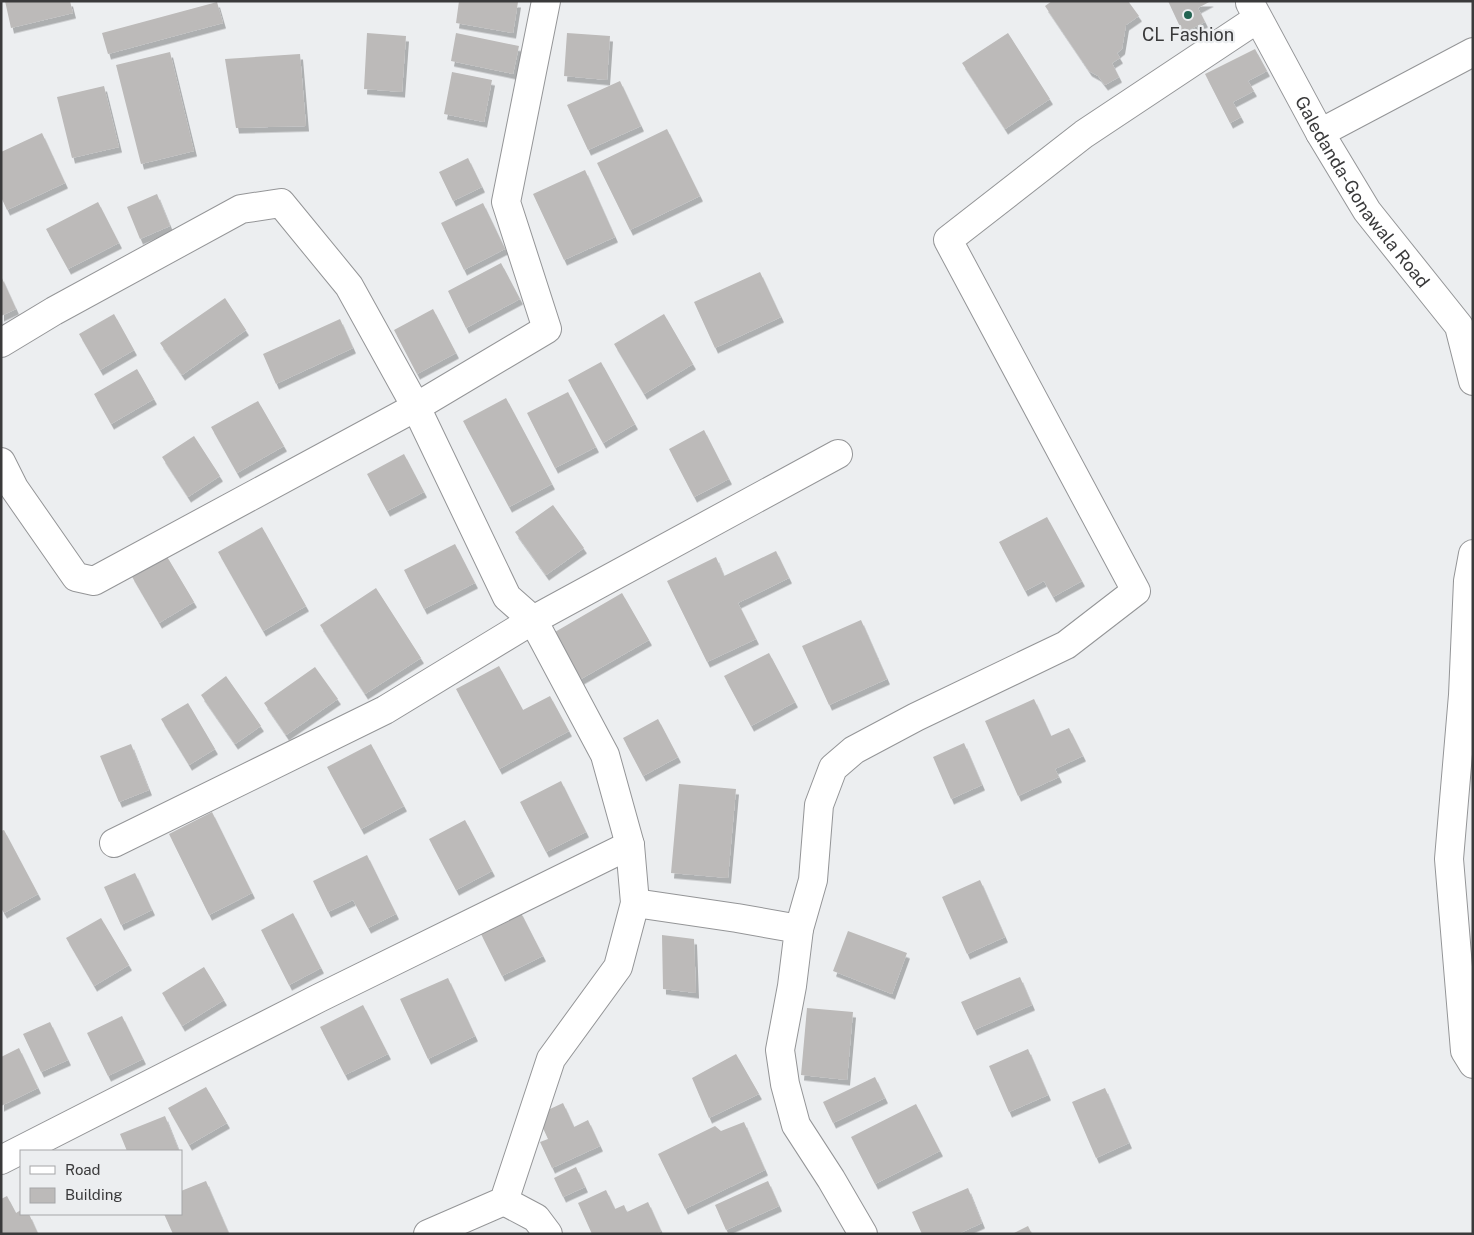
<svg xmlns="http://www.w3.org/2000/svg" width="1474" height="1235" font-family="'Public Sans',sans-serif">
  <defs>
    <filter id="shadow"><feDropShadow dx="3" dy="5.5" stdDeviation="0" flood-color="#0004"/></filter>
  </defs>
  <rect width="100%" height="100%" fill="#eceef0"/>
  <path fill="#bcbab9" filter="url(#shadow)" d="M 5,1 L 70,1 L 73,13 L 11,28 Z
    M 459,1 L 518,2 L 513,33 L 456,23 Z
    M 1052,1 L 1128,1 L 1139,16 L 1126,25 L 1122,49 L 1117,53 L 1120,58 L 1112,63 L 1119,77 L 1105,85 L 1098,76 L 1089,71 L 1045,6 Z
    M 1168,1 L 1211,1 L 1198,8 L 1205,22 L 1183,33 Z
    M 217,2 L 223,23 L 108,54 L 102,33 Z
    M 367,33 L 406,36 L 402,92 L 364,89 Z
    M 456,33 L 519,46 L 513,74 L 451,61 Z
    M 567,33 L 610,36 L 607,80 L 564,76 Z
    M 1008,33 L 1050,99 L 1005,129 L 962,63 Z
    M 1255,49 L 1267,71 L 1248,81 L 1254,91 L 1233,102 L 1241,117 L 1230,123 L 1205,74 Z
    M 170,52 L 194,151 L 141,164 L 116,65 Z
    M 300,54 L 306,126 L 236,128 L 225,59 Z
    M 452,72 L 492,80 L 484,122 L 444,114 Z
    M 620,81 L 641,126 L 588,150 L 567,105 Z
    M 104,86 L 119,147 L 72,158 L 57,97 Z
    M 667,129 L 700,196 L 630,230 L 597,163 Z
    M 42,133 L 65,183 L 7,210 L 1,197 L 1,152 Z
    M 468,158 L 482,187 L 453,201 L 439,172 Z
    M 585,170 L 615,237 L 564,260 L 533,194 Z
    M 157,194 L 170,226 L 140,239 L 127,207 Z
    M 98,202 L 119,243 L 68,269 L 46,229 Z
    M 483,203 L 505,249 L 464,270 L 441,223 Z
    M 501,263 L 520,299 L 466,328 L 448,291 Z
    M 760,272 L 781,317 L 715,348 L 694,302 Z
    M 1,276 L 16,309 L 1,316 Z
    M 225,298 L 246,330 L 182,375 L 160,343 Z
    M 433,309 L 456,353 L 417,374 L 394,330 Z
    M 114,314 L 134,350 L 100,370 L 79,334 Z
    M 664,314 L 693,364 L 644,394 L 614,344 Z
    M 340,319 L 353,348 L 276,384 L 263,354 Z
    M 601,362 L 635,424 L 603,443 L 568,380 Z
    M 137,369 L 154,399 L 111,424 L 94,394 Z
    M 568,392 L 596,447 L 555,468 L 527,413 Z
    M 506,398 L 552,484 L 509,507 L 463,421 Z
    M 258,401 L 284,446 L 237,473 L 211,427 Z
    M 704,430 L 729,479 L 694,497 L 669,449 Z
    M 194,436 L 220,476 L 188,497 L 162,457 Z
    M 404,454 L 424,492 L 387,511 L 367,474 Z
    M 553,505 L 584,548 L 546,575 L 515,532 Z
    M 1047,517 L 1082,581 L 1053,597 L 1044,581 L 1025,591 L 999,542 Z
    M 262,527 L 306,606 L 263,631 L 218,552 Z
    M 455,544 L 475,583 L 424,609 L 404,570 Z
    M 776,551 L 789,578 L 738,603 L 756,639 L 707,662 L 667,581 L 716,557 L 724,576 Z
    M 166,555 L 194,602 L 159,623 L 131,575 Z
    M 376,588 L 421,658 L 365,694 L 320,625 Z
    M 622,593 L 649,640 L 581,679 L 555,632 Z
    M 861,620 L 887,679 L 829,705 L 802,646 Z
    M 769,653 L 795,702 L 751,726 L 724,676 Z
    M 499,666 L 523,710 L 550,696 L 569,731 L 499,769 L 456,689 Z
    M 315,667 L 338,699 L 286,735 L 264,703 Z
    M 226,676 L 261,726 L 235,744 L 201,695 Z
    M 1034,699 L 1051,736 L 1069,728 L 1083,756 L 1055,769 L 1059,777 L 1018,796 L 985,721 Z
    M 188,703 L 215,749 L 189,765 L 161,719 Z
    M 658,719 L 678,757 L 643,776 L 623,738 Z
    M 964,743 L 982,785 L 951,799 L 933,757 Z
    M 131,744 L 149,790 L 119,802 L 100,756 Z
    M 371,744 L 404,806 L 361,829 L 327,767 Z
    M 561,781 L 586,832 L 546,852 L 520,802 Z
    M 679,784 L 736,789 L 728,878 L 671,873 Z
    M 212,812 L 252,893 L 209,915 L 169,834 Z
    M 465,820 L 492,871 L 456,890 L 429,839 Z
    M 4,830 L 38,894 L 4,913 L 1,908 L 1,831 Z
    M 367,855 L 396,914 L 368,928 L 353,900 L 328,912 L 313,881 Z
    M 135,873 L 152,910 L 121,925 L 104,887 Z
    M 980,880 L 1005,937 L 967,954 L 942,897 Z
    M 520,911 L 543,956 L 502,976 L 480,932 Z
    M 293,913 L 321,968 L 289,985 L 261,930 Z
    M 101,918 L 129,965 L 94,986 L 66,938 Z
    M 848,931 L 907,953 L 892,994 L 833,971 Z
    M 662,935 L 694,939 L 696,993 L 663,989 Z
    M 204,967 L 224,1000 L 182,1026 L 162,993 Z
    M 1020,977 L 1032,1005 L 974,1030 L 961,1002 Z
    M 448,978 L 475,1036 L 428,1059 L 400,999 Z
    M 363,1005 L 388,1054 L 345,1075 L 320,1027 Z
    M 807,1008 L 853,1012 L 847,1080 L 801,1075 Z
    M 122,1016 L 143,1059 L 108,1076 L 87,1033 Z
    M 50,1022 L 68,1060 L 41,1072 L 23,1034 Z
    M 19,1048 L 38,1088 L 1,1106 L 1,1057 Z
    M 1028,1049 L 1048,1095 L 1009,1112 L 989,1066 Z
    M 736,1054 L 759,1094 L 709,1118 L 692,1078 Z
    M 875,1077 L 885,1098 L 833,1123 L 823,1102 Z
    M 206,1087 L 227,1123 L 189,1145 L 168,1108 Z
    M 1105,1088 L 1129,1143 L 1096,1158 L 1072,1102 Z
    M 563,1103 L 574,1127 L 588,1120 L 600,1146 L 552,1168 L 540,1142 L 548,1139 L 537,1115 Z
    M 916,1104 L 940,1151 L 875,1184 L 851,1137 Z
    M 165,1116 L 179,1151 L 127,1151 L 120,1134 Z
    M 744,1122 L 765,1170 L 685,1209 L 658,1154 L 715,1126 L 721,1131 Z
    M 576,1167 L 585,1187 L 563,1197 L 554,1178 Z
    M 206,1181 L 229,1234 L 173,1234 L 164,1214 L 181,1214 L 181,1191 Z
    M 768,1181 L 779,1206 L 726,1230 L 715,1205 Z
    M 968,1188 L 982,1223 L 958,1234 L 922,1234 L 912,1212 Z
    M 606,1190 L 615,1209 L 624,1205 L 627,1212 L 648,1202 L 661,1231 L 656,1234 L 592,1234 L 578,1203 Z
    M 7,1196 L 16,1213 L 21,1210 L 21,1214 L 29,1214 L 38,1234 L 1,1234 L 1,1199 Z
    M 1028,1226 L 1032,1234 L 1012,1234 Z"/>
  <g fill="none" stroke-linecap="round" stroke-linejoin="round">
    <g stroke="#949597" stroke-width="30">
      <g id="minor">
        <path id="s1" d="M 1250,3 L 1320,133 L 1367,211 L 1459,326 L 1473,381"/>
        <path d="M 1320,133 L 1473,52"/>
        <path d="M 1,343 L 54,311 L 241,209 L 281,203 L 349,286 L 416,407 L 507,597 L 533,620 L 838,454"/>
        <path d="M 1,462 L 14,488 L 76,577 L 94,581 L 416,407 L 547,329 L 506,202 L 546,1"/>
        <path d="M 1473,554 L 1468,581 L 1463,695 L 1449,859 L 1465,1051 L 1473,1064"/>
        <path d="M 114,843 L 385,710 L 533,620 L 605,755 L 630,845 L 635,903 L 618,967 L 551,1059 L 504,1201 L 428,1234"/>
        <path d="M 635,903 L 737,918 L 799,929 L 792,986 L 780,1050 L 785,1084 L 796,1125 L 831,1179 L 863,1234"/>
        <path d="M 799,929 L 813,880 L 819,805 L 833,768 L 854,750 L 916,717 L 1066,645 L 1136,591 L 948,240 L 1084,134 L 1257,19"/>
        <path d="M 1,1160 L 319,998 L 630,845"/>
        <path d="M 504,1201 L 536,1218 L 548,1234"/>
      </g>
    </g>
    <use href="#minor" stroke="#fff" stroke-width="28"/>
  </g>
  <circle fill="#226351" stroke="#eceef0" stroke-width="2" cx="1188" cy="15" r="5"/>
  <g text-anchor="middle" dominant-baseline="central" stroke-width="4.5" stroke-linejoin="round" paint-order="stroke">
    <g font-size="18" fill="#3a3a3b" stroke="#eceef0">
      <text x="1188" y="34">CL Fashion</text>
    </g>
    <g font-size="18" fill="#3a3a3b" stroke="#eceef0">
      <text stroke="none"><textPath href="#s1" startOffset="220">Galedanda-Gonawala Road</textPath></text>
    </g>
  </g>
  <rect width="1474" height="1235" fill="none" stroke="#3a3a3b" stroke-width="5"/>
  <rect x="20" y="1150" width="162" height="65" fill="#eceef0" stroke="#a5a6a8"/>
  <rect x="30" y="1166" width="25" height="8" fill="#ffffff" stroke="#a5a6a8"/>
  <text x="65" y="1175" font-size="15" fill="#3a3a3b">Road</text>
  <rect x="30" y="1188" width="25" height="15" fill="#bcbab9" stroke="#a5a6a8"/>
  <text x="65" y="1200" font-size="15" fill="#3a3a3b">Building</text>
</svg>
